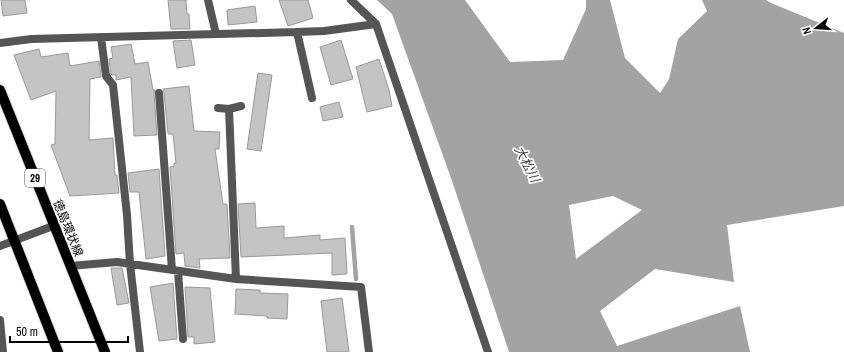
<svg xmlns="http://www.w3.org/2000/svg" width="844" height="352" font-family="'Archivo Narrow','Noto Sans JP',sans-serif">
  <rect width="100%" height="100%" fill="#fff"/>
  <path fill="#a3a3a3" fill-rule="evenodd" d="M 377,0 L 465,0 L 510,62 L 563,60 L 586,9 L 586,0 L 610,0 L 625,58 L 660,93 L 669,79 L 678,39 L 707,11 L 702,0 L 766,0 L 771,3 L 844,33 L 844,206 L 727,225 L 734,282 L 655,269 L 600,311 L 617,346 L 740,306 L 750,352 L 509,352 L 451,178 L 392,14 ZM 613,196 L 642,210 L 576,259 L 569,205 Z"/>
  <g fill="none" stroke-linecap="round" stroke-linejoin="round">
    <path stroke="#a3a3a3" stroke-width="4.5" d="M 352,227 L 356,279"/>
  </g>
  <path fill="#c4c4c4" stroke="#999" d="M 1,0 L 25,0 L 27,13 L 3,16 Z
    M 168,0 L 186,0 L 187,14 L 189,14 L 190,29 L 171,29 Z
    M 279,0 L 308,0 L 313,18 L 288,26 Z
    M 255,6 L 257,22 L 228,25 L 227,10 Z
    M 191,40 L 195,65 L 177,68 L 173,41 Z
    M 341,40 L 353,79 L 331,85 L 320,47 Z
    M 131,44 L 135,64 L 148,62 L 153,90 L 155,90 L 154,93 L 157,135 L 134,136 L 131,77 L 116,80 L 116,75 L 112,75 L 111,74 L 109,59 L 113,58 L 111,47 Z
    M 39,49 L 41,57 L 68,53 L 70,66 L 99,61 L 101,77 L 90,79 L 89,140 L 113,138 L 115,175 L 117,175 L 119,193 L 70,196 L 51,145 L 55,144 L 56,91 L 31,100 L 14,55 Z
    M 379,59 L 389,90 L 392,106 L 367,112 L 356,67 Z
    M 258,73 L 272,75 L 261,151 L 247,149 Z
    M 189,86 L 194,131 L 220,132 L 219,149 L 215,149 L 223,204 L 227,204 L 230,258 L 199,259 L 200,268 L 185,266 L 184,253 L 176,254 L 170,167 L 174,166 L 174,163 L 176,163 L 173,134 L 168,134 L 164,93 L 163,89 Z
    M 339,102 L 343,117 L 323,121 L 320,107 Z
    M 159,169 L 165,256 L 146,259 L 139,192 L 130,192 L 128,173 Z
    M 255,203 L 256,228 L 284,226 L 284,238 L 320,235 L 320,240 L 345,238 L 347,274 L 332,275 L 332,253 L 241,257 L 238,204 Z
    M 111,268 L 122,268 L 129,303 L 117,305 Z
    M 173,283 L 177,339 L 159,341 L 150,287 Z
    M 185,287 L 210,288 L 215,342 L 194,344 L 194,337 L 188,337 Z
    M 236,289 L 260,290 L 260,293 L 288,294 L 287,319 L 267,318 L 267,316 L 235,314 Z
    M 342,298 L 349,352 L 327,352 L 321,301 Z"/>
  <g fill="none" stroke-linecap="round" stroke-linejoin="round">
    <g stroke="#dbdbdb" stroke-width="12">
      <path id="primary" d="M 0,90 L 105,352
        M 0,204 L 58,352"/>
    </g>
    <path stroke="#555" stroke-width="8" d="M 208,0 L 216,34
      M 351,0 L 376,24 L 488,352
      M 297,32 L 312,98
      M 101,37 L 106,76 L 113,85 L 127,215 L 130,264 L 140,352
      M 0,43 L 31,39 L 297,32 L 324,31 L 376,24
      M 159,93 L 172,270
      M 218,108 L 229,109 L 241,106
      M 229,109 L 236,279
      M 0,246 L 53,226
      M 70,266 L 117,262 L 236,279 L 361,287 L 369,352
      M 178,271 L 183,339
      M 0,320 L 3,352"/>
    <use href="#primary" stroke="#000" stroke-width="10"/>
  </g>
  <g text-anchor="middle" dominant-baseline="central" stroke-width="3.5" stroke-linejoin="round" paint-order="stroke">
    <rect fill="#fff" stroke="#4c4c4c" stroke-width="1" x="25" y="169" width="20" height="18" rx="3"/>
    <g font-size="11" font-weight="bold" fill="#000">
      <text x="35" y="178">29</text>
    </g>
    <g font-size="12" fill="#000" stroke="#fff">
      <text transform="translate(68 228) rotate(68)">徳島環状線</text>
    </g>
    <g font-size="13" font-style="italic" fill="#444" stroke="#fff">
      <text transform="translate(527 164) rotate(63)">大松川</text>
    </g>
  </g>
  <g transform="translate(816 28) rotate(253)" stroke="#ffffff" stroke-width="3" paint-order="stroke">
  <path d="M0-3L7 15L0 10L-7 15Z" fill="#000000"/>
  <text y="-6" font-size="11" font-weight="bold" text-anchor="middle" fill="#000000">N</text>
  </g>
  <path d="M10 336v6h118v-6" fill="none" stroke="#000000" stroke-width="2"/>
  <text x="16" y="336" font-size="12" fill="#000000" stroke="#ffffff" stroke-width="3" paint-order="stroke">50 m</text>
</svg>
